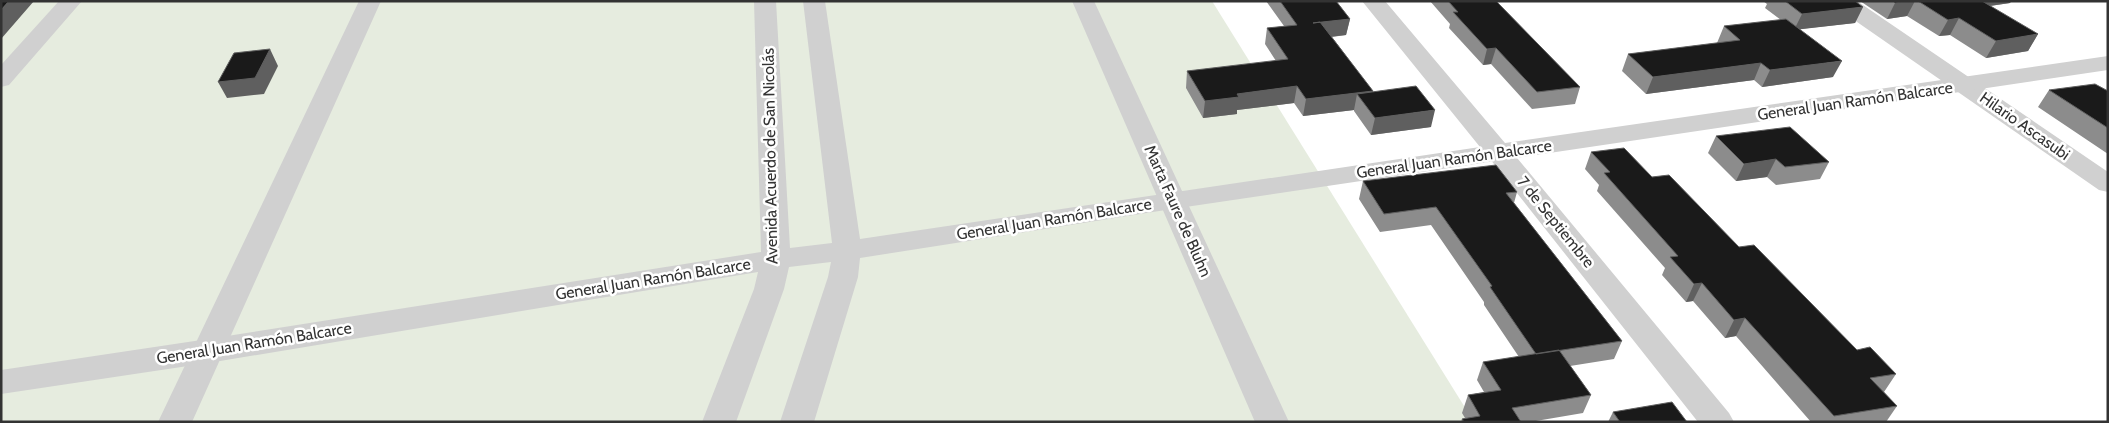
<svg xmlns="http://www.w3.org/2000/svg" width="2109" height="423" font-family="Cabin,sans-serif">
  <rect width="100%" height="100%" fill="#fff"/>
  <path fill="#e6ecdf" d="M 1,1 L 1212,1 L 1474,422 L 1,422 Z"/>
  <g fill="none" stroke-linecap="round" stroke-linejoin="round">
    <path fill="#d0d0d0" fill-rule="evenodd" d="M 59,1 L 82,1 L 9,85 L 1,87 L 1,65 Z
      M 359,1 L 381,1 L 192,422 L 158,422 Z
      M 1072,1 L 1094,1 L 1289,422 L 1255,422 Z
      M 1831,1 L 1857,1 L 2108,172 L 2108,192 L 2099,190 L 1834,6 Z
      M 1499,145 L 1508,147 L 1729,413 L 1734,422 L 1698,422 L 1490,159 L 1486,153 L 1490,147 Z"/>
    <path fill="#d0d0d0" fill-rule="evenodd" d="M 754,1 L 776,1 L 790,248 L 832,243 L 803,1 L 825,1 L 860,239 L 1480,147 L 1362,1 L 1385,1 L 1505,143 L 2108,56 L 2108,70 L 1172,209 L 860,258 L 858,277 L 814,422 L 780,422 L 828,277 L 831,262 L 789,267 L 784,289 L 736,422 L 702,422 L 754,289 L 758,272 L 208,363 L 1,394 L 1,370 L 208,339 L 761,252 Z"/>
  </g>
  <path fill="#8c8c8c" d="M 1266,1 L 1336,1 L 1350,19 L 1346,35 L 1332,37 L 1373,92 L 1431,127 L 1371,135 L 1354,111 L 1354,110 L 1303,116 L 1294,103 L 1237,110 L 1237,114 L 1203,118 L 1186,88 L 1187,71 L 1276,61 L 1265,44 L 1267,28 L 1284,26 Z
    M 1430,1 L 1496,1 L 1580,87 L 1575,104 L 1532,109 L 1491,64 L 1483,65 L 1449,28 L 1450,24 Z
    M 1763,1 L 1855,1 L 1863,7 L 1855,23 L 1800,29 L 1833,77 L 1762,87 L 1754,80 L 1646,94 L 1622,71 L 1628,54 L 1717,43 L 1724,26 L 1781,20 L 1765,8 L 1767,4 Z
    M 1860,1 L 2011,1 L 2010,3 L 1990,6 L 2038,34 L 2028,51 L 1986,58 L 1950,35 L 1939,36 L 1907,16 L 1887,19 Z
    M 2049,90 L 2108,91 L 2108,154 L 2038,107 Z
    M 1716,136 L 1829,162 L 1820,179 L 1776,185 L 1767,177 L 1736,181 L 1708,153 Z
    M 1591,152 L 1652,177 L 1739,247 L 1857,350 L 1896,374 L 1884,392 L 1897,406 L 1886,422 L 1811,422 L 1736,336 L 1725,338 L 1693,301 L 1686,302 L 1662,275 L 1665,268 L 1597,191 L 1599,185 L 1585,169 Z
    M 1363,181 L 1517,192 L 1514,203 L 1622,341 L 1614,359 L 1570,366 L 1591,395 L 1583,413 L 1530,422 L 1461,422 L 1462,419 L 1465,418 L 1462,413 L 1468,395 L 1484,392 L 1477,380 L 1483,362 L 1519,357 L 1484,305 L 1484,302 L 1431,225 L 1380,232 L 1359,199 Z
    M 1613,412 L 1687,422 L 1608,422 Z"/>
  <path fill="#5f5f5f" d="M 9,1 L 34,1 L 1,39 L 1,10 Z
    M 1908,1 L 1915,1 L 1907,16 L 1887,19 L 1895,3 Z
    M 1966,1 L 2011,1 L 2010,3 L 1961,10 Z
    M 1863,7 L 1855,23 L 1794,30 L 1802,14 Z
    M 1959,18 L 1950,35 L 1939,36 L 1948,20 Z
    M 1350,19 L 1346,35 L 1310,39 L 1313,23 Z
    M 2038,34 L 2028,51 L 1986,58 L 1996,41 Z
    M 1496,48 L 1491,64 L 1483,65 L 1487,49 Z
    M 270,49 L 278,66 L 264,94 L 227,98 L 218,82 Z
    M 1842,61 L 1833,77 L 1762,87 L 1770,70 Z
    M 1761,63 L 1754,80 L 1646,94 L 1653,77 Z
    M 1297,86 L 1294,103 L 1237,110 L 1237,114 L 1203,118 L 1205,101 L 1237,94 Z
    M 1373,91 L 1370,108 L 1357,94 L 1354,110 L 1303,116 L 1306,99 Z
    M 1435,110 L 1431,127 L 1371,135 L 1375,118 Z
    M 1776,159 L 1767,177 L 1736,181 L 1744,164 Z
    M 1702,283 L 1693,301 L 1686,302 L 1694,284 Z
    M 1745,318 L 1736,336 L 1725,338 L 1734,320 Z"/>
  <path fill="#1a1a1a" stroke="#5f5f5f" d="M 1,1 L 9,1 L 1,10 Z
    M 1280,1 L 1336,1 L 1350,19 L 1313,23 L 1320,22 L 1373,91 L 1306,99 L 1297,86 L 1237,94 L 1239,97 L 1205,101 L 1187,71 L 1288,59 L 1267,28 L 1297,25 Z
    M 1448,1 L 1496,1 L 1580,87 L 1537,92 L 1496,48 L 1487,49 L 1453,12 L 1458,12 Z
    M 1785,1 L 1855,1 L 1863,7 L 1802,14 Z
    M 1893,1 L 1908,1 L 1895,3 Z
    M 1918,1 L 1982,1 L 2038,34 L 1996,41 L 1959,18 L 1948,20 Z
    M 1786,19 L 1842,61 L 1770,70 L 1761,63 L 1653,77 L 1628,54 L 1740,40 L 1724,26 Z
    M 270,49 L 255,78 L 218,82 L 234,53 Z
    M 2095,84 L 2108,91 L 2108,128 L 2049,90 Z
    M 1416,86 L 1435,110 L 1375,118 L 1357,94 Z
    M 1790,127 L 1829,162 L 1785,167 L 1776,159 L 1744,164 L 1716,136 Z
    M 1624,148 L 1652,177 L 1669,175 L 1739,247 L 1754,245 L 1857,350 L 1870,347 L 1896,374 L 1870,378 L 1897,406 L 1834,416 L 1745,318 L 1734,320 L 1702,283 L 1694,284 L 1670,257 L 1678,256 L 1604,173 L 1610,172 L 1591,152 Z
    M 1496,165 L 1517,192 L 1506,193 L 1622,341 L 1536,354 L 1490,287 L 1492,286 L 1436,207 L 1384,214 L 1363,181 Z
    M 1559,350 L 1591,395 L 1512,408 L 1521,422 L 1464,422 L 1462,419 L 1480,416 L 1468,395 L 1501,390 L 1483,362 Z
    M 1672,402 L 1687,422 L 1620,422 L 1613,412 Z"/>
  <g text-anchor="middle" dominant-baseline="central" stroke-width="5" stroke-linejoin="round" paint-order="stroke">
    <g font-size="16" fill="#333" stroke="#fff">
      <text transform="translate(1855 101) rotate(-8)">General Juan Ramón Balcarce</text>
      <text transform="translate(2025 126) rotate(35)">Hilario Ascasubi</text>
      <text transform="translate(770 156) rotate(-91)">Avenida Acuerdo de San Nicolás</text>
      <text transform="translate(1454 159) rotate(-8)">General Juan Ramón Balcarce</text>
      <text transform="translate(1178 211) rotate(66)">Marta Faure de Bluhn</text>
      <text transform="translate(1054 219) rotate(-9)">General Juan Ramón Balcarce</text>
      <text transform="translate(1556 222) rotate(51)">7 de Septiembre</text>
      <text transform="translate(653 279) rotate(-9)">General Juan Ramón Balcarce</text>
      <text transform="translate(254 343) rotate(-9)">General Juan Ramón Balcarce</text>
    </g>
  </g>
  <rect width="2109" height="423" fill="none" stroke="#333333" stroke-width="5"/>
</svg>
